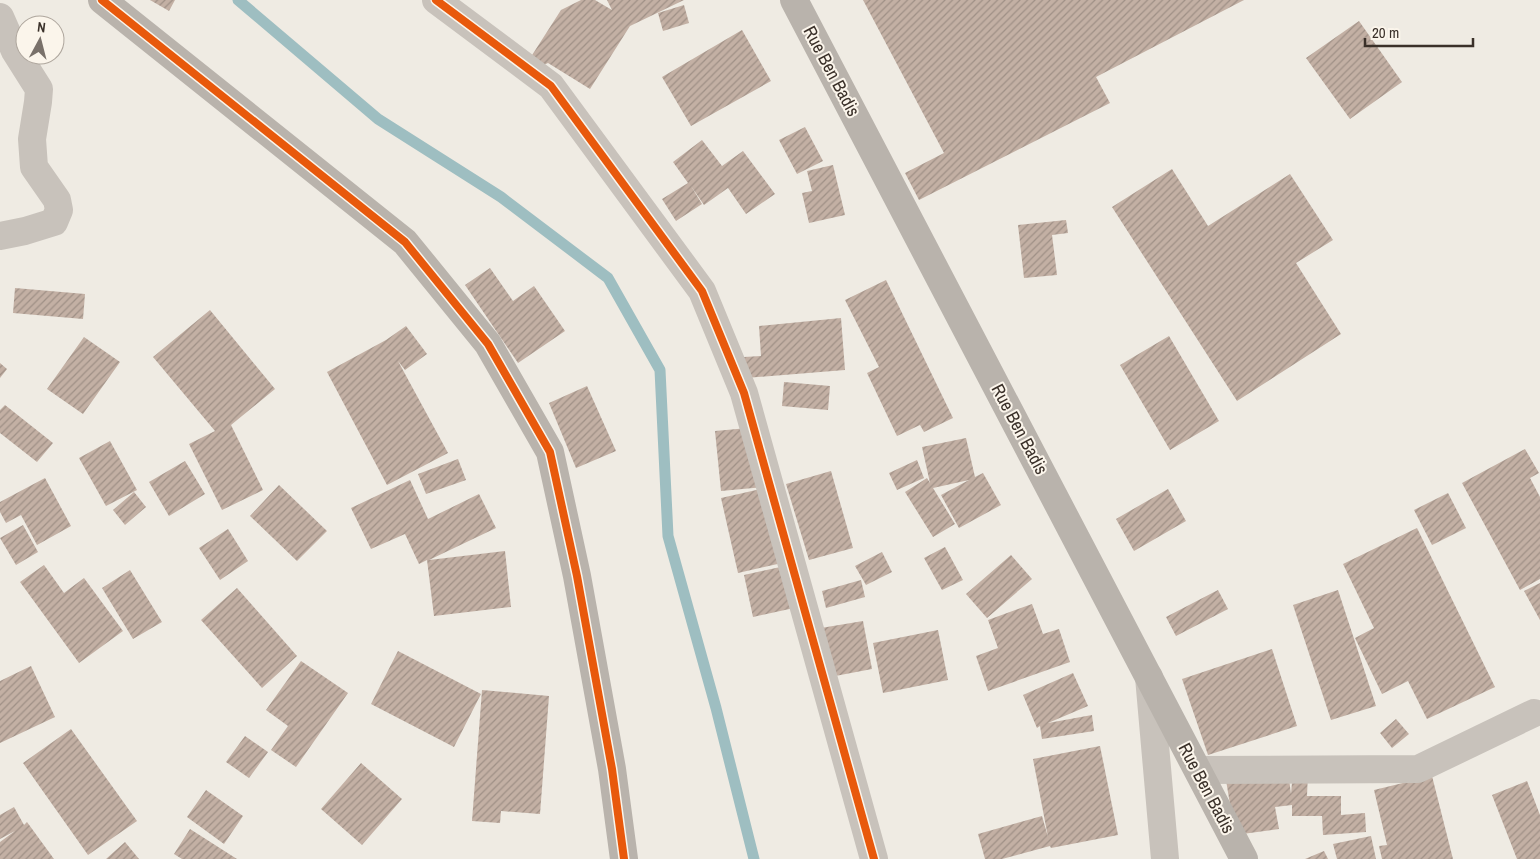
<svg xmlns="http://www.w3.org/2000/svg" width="1540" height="859" font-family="'Archivo Narrow',sans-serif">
  <defs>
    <pattern id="building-hatch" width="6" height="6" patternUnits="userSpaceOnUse" patternTransform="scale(1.25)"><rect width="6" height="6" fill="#c3b0a4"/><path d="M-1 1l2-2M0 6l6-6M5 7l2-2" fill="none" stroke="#9f9086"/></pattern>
  </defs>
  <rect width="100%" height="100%" fill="#efebe3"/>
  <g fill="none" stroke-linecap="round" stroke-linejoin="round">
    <path stroke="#9ebec1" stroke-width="11" d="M 238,0 L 378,119 L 501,197 L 608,278 L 660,370 L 668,536 L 716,708 L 754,859"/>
  </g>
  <path fill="url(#building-hatch)" d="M 150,0 L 175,0 L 169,11 Z
    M 581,0 L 595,0 L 612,10 L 607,0 L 684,0 L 630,26 L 590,89 L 548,63 L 518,77 L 561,10 Z
    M 863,0 L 1244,0 L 1096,77 L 1110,103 L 919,200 L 905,173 L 944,153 Z
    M 684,5 L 689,23 L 663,31 L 658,13 Z
    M 1359,21 L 1402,82 L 1350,119 L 1306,58 Z
    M 742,30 L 771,81 L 691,126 L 662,77 Z
    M 805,127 L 823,161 L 797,174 L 779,140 Z
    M 702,140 L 722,166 L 743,151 L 775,194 L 746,214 L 728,188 L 704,205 L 691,186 L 702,204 L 676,221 L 662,199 L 688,183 L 673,162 Z
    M 833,165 L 845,215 L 809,223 L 802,193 L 812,191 L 807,171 Z
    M 1172,169 L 1208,226 L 1290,174 L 1333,240 L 1296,263 L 1341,334 L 1237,401 L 1112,207 Z
    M 1066,220 L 1068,233 L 1052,235 L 1057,275 L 1024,278 L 1018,225 Z
    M 490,268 L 513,301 L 534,286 L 565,331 L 518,363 L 465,285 Z
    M 886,280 L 953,418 L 924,432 L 920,425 L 897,436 L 867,373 L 879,367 L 845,300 Z
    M 15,288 L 85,294 L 83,319 L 13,313 Z
    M 210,310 L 275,389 L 231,425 L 263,490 L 222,510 L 189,444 L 215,431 L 153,357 Z
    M 841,318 L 845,370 L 745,378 L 744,357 L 761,356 L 759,326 Z
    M 406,326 L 427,354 L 405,370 L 398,361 L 448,453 L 387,485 L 327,372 L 386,340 Z
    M 1169,336 L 1219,421 L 1170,450 L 1120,365 Z
    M 84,337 L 120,362 L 83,414 L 47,389 Z
    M 0,363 L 7,369 L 0,378 Z
    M 784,382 L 830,386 L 828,410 L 782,406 Z
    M 587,386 L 616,451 L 576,468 L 549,403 Z
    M 5,405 L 53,443 L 37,462 L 0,433 L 0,410 Z
    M 759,427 L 765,487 L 721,491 L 715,431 Z
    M 966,438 L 975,477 L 983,473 L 1001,505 L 959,528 L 941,495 L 969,480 L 933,488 L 955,524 L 933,537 L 905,492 L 927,478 L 930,483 L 922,447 Z
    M 110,441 L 137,490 L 106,506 L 79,458 Z
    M 1525,449 L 1539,473 L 1530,478 L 1540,497 L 1540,579 L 1520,590 L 1462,483 Z
    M 458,459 L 466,480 L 426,494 L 418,474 Z
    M 917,460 L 924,478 L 897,490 L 889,473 Z
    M 185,461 L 205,494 L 169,516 L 149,482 Z
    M 831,471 L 853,548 L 809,560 L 786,484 Z
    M 45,478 L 71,526 L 37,545 L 21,515 L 6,523 L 0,512 L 0,502 Z
    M 410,480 L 428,519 L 479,494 L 496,528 L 429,560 L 505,551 L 511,607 L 434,616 L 427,560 L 419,564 L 405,534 L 371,549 L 351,508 Z
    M 279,485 L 327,531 L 297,561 L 250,516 Z
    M 765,488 L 782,563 L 738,573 L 721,498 Z
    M 1168,489 L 1186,521 L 1134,551 L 1116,519 Z
    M 134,492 L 146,507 L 125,525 L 113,510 Z
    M 1448,493 L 1466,528 L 1432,545 L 1414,510 Z
    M 23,525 L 38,552 L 16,565 L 0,538 Z
    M 1417,528 L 1495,687 L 1427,719 L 1408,681 L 1382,694 L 1355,638 L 1374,628 L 1343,564 Z
    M 228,529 L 248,561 L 220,580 L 199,548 Z
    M 945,547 L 963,580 L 942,590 L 924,558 Z
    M 882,552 L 892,572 L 866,585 L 855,566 Z
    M 1011,555 L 1032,579 L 987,618 L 966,594 Z
    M 44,565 L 64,593 L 84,578 L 123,631 L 79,663 L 20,582 Z
    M 785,566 L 794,608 L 753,617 L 744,575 Z
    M 130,570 L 162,622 L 133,639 L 102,588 Z
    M 861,580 L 865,597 L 826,608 L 822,591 Z
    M 1540,583 L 1540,620 L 1524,591 Z
    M 237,588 L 297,656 L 262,688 L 201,620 Z
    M 1218,590 L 1228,609 L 1176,636 L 1166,617 Z
    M 1338,590 L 1376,706 L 1331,720 L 1293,605 Z
    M 1032,604 L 1043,634 L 1059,629 L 1070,662 L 988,691 L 976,656 L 998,648 L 988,620 Z
    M 863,621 L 872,669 L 830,677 L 821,628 Z
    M 938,630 L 948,680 L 883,693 L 873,643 Z
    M 1272,649 L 1297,726 L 1208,755 L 1182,679 Z
    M 398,651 L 481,694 L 454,747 L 371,704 Z
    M 301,661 L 348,693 L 296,767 L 271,750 L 288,726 L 266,710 Z
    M 31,666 L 55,717 L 0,743 L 0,681 Z
    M 1073,673 L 1088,706 L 1048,723 L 1092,715 L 1094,731 L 1042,739 L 1040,726 L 1037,728 L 1023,695 Z
    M 482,690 L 549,696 L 540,814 L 501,811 L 500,823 L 472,821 Z
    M 1396,719 L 1409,734 L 1392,748 L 1380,733 Z
    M 71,729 L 137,821 L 88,855 L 23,763 Z
    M 245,736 L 268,752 L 249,778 L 226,762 Z
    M 1100,746 L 1118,835 L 1051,848 L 1050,846 L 1002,859 L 985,859 L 978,834 L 1042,816 L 1048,837 L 1033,759 Z
    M 361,763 L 402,799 L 362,845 L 321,809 Z
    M 1288,771 L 1291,794 L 1293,771 L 1308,772 L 1307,796 L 1341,796 L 1341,815 L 1365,813 L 1366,832 L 1323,835 L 1322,816 L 1292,816 L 1292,805 L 1275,807 L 1279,829 L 1235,835 L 1226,780 Z
    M 1432,776 L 1453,859 L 1382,859 L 1379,846 L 1387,845 L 1374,790 Z
    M 1527,781 L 1540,815 L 1540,859 L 1517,859 L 1492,795 Z
    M 206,790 L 243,816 L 224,844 L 187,817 Z
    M 14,807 L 24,825 L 27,822 L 54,859 L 0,859 L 0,842 L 15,831 L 0,839 L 0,815 Z
    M 190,829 L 237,859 L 182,859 L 174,854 Z
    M 1371,836 L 1376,859 L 1337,859 L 1333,844 Z
    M 125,842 L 139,859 L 106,859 Z
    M 1324,851 L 1328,859 L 1305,859 Z"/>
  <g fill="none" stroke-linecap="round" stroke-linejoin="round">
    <path stroke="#c8c2bb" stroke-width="28" d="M 436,0 L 551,86 L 702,291 L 744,393 L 874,859
      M 0,17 L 15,51 L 39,89 L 38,102 L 32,139 L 34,167 L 57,200 L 59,210 L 54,222 L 25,231 L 0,236
      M 1149,677 L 1165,859
      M 1198,770 L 1418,769 L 1534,713"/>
    <path stroke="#b9b3ac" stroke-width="28" d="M 102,0 L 405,242 L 488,344 L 550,452 L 577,576 L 612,769 L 624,859
      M 794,0 L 1244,859"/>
    <g stroke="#fbf5eb" stroke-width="11">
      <path id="cycleway" d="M 102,0 L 405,242 L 488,344 L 550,452 L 577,576 L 612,769 L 624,859
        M 436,0 L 551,86 L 702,291 L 744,393 L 874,859"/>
    </g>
    <use href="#cycleway" stroke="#e8590c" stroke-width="8"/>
  </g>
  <g text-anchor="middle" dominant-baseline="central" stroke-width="4" stroke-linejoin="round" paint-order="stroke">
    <g font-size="18" fill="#3a3029" stroke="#fbf5eb">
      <text transform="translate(832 71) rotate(62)">Rue Ben Badis</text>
      <text transform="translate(1020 429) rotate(62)">Rue Ben Badis</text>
      <text transform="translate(1207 788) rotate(62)">Rue Ben Badis</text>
    </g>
  </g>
  <g transform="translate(40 40) rotate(7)"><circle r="24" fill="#fbf5eb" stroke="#aea69d"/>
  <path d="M0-4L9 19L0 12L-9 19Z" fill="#79716a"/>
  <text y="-8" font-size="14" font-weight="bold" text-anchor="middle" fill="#3a3029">N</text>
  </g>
  <path d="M1365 38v8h108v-8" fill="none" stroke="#3a3029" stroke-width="2.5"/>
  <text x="1372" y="38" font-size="15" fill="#3a3029" stroke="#fbf5eb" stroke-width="4" paint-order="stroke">20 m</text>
</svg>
